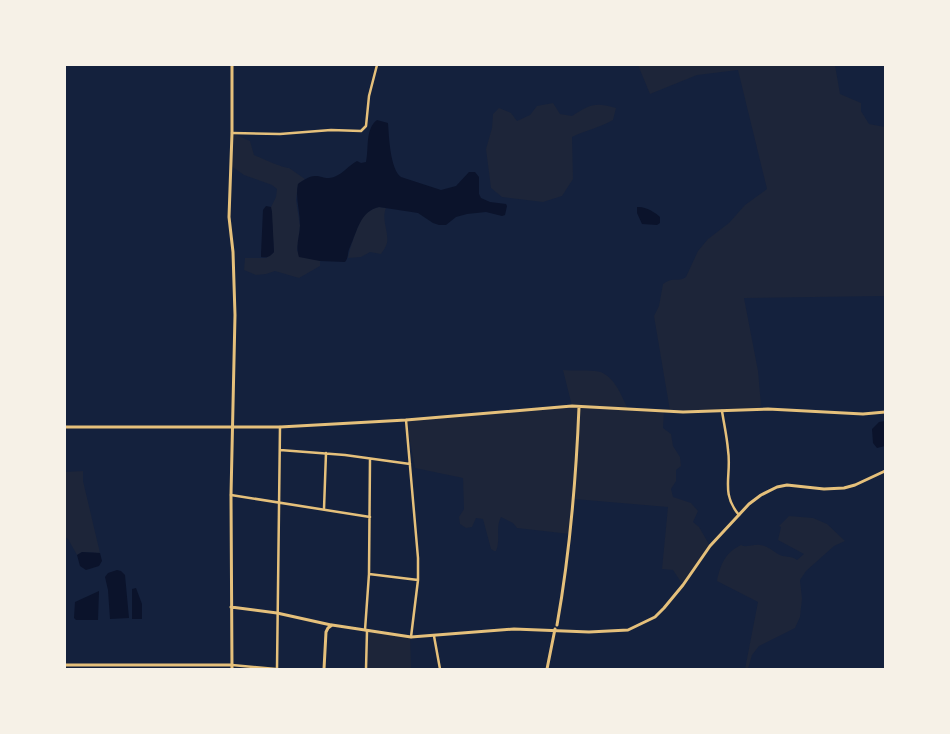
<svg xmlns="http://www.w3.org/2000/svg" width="950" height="734" font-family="'Libre Baskerville',serif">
  <rect width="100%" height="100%" fill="#14213d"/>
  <path fill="#1d2539" d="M 638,65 L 835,65 L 840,94 L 861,103 L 861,111 L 869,124 L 885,127 L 885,296 L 744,298 L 758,371 L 761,405 L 758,409 L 670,411 L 654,316 L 659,306 L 663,284 C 673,276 678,283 686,277 L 698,251 L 708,239 L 729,223 L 745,205 L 767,189 L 738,70 L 697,75 L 650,94 Z
    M 553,103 L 560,114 L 572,116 C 591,104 594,102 616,108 L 613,120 C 599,128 586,130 572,137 L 573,179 L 562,196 L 543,202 L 502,197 L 491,188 L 486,149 L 492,128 L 493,114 L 499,108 L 511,113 L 517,121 L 530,115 L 537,106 Z
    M 232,133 L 250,141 L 254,155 C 261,158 283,168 289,168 L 305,179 L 298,184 L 296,200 L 300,226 L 297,251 L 320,261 L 320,266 L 299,278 L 275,271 L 266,274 L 256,275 L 244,270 L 245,258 L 266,258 L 274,252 L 271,207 L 276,197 L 277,189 L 272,185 L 244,175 L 231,166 Z
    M 379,207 L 386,208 C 381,220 389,231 387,243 C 386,247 383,251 381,254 L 370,252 L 361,257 L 348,258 C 349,251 358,223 363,217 C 366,212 374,208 379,207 Z
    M 563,370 C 574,371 584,370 595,371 C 613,372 621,395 628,409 L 664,411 L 663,428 L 671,434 L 673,446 L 680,457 L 681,466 L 676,470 L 676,481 L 671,489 L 673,497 L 691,503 L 698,511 L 693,522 L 699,527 L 710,546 L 683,585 L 673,570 L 662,569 L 668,507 L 574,499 L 570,534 L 517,528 L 513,523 L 501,517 C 495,528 501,540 496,551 L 494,551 L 491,549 L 483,519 L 476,518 L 472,527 L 466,528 L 460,524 L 459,517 L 464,509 L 463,478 L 415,468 L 406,420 L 572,406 Z
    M 83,471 L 83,481 L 100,553 L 82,552 L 77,555 L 68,539 L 65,537 L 65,472 Z
    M 789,516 L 813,518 L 827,524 L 845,541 L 834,546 L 806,571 L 800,580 L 802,599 L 800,617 L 795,628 L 759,646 L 752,655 L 748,669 L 745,669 L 758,602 L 717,581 C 720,566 725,552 741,545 C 747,548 753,544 760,545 C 768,546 772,551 778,554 C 784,558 791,555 797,560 L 804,554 L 778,540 L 781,527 L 779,526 Z
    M 368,632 L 410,635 L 411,669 L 367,669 Z"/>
  <path fill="#0b132b" d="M 377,120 L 388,123 C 389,136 390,169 401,177 L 441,190 L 456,186 L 469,172 L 475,172 L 479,177 L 479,194 L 481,198 L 490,202 L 506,204 L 507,206 L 505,215 L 502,216 L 486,212 L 467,214 L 456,217 L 446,225 L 439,225 L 433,223 L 418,213 L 379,207 C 360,211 357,232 350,247 C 347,253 349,257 345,262 L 320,261 L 299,257 C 295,245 300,236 300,225 C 300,211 295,198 298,184 C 302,181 309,176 315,176 C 323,176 325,180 334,177 C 344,173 349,165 357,161 L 361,163 L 366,162 C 369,148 365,129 377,120 Z
    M 266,206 L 271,207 L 272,212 L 274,252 C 270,257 267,258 261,257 L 261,254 L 263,210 Z
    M 637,207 C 645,206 655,212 660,217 L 660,223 L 657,225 L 642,224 L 637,213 Z
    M 885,421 L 885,446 L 877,448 L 873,443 L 872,429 L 879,422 Z
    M 82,552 L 100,553 L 102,561 L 99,566 L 86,570 L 80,566 L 77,555 Z
    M 117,570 L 121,571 L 125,575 L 129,618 L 110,619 L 108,590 L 105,577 L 108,573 Z
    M 136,588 L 142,604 L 142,619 L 132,619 L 132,589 Z
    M 99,591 L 98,620 L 76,620 L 74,618 L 75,602 Z"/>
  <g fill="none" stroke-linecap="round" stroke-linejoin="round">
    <path stroke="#e5c07b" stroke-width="2.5" d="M 232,133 L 280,134 L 331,130 L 361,131 L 366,126 L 369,96 L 377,65
      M 722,411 C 724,424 727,437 728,450 C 732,475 720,493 739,515
      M 406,420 L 418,558 L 418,580 L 411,637
      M 280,450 L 345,455 L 410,464
      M 231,495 L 370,517
      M 324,509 L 326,453
      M 369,574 L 418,580
      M 365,630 L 369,574 L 370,459
      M 434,636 L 440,669
      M 232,665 L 276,669
      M 277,669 L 280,427
      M 366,669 L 367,631"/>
    <path stroke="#e5c07b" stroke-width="3" d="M 65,427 L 280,427 L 406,420 L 572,406 L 683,412 L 768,409 L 863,414 L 885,412
      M 231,607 L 277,613 L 331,625
      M 557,625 C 570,552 576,480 579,407
      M 65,665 L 232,665
      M 232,669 L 231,495 L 235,315 L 233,252 L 229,217 L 232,133 L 232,65
      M 547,669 L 555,629"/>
    <path stroke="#e5c07b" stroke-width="3" d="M 324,669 L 326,632 L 328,628 L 332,625 L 411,637 L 514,629 L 589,632 L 628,630 L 655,617 L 664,608 L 683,585 L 710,546 L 749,504 L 761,495 L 777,487 L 787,485 L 824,489 L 844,488 L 855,485 L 885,471"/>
  </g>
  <rect width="950" height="734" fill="none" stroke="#f6f1e7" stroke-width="132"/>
</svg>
